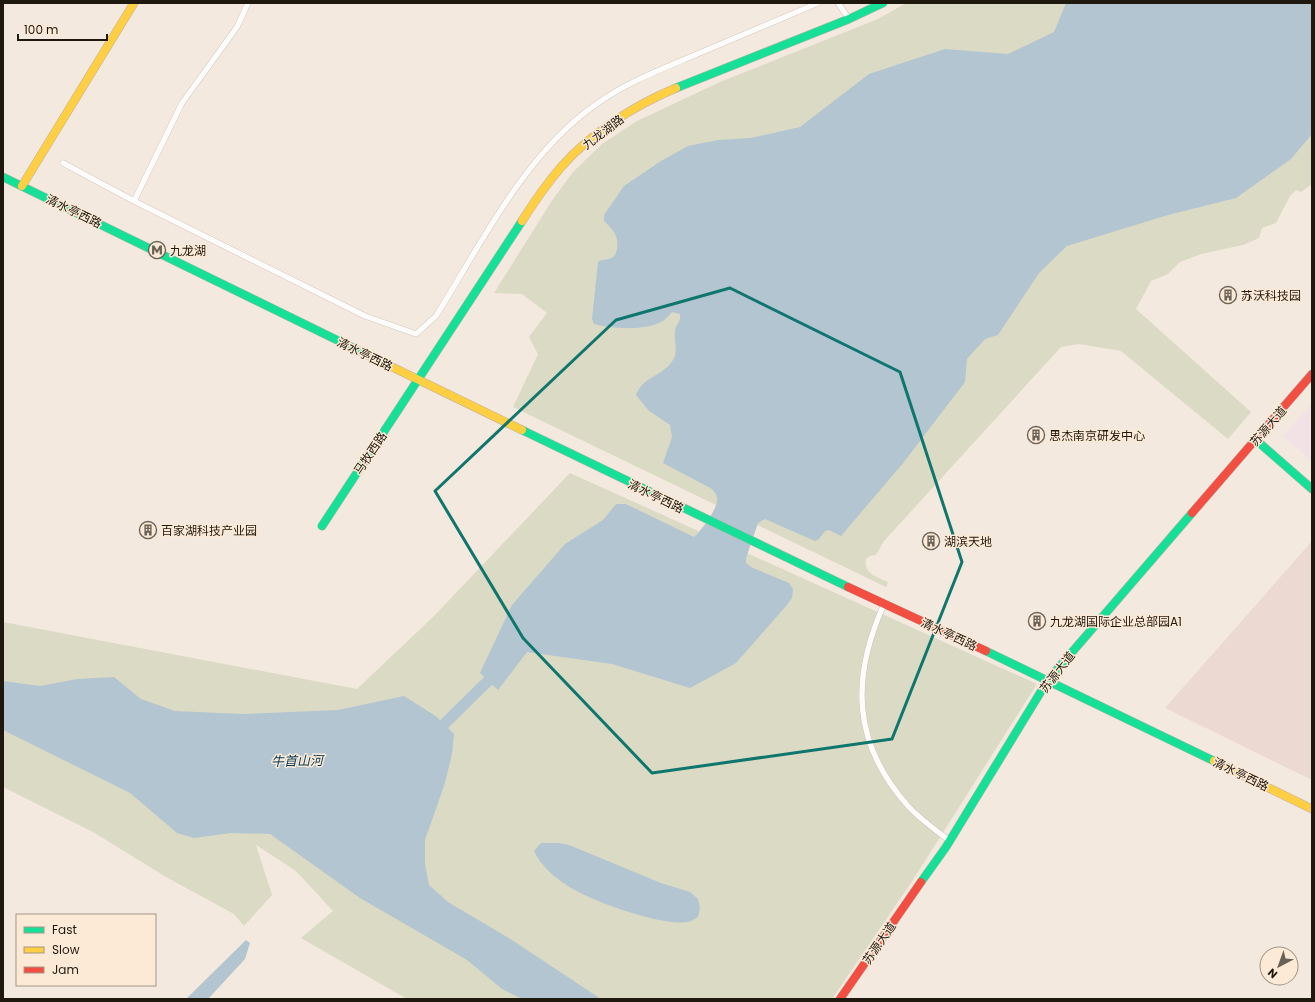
<svg xmlns="http://www.w3.org/2000/svg" width="1315" height="1002" font-family="Poppins,'Noto Sans SC',sans-serif">
  <rect width="100%" height="100%" fill="#f4e9de"/>
  <path fill="#ecdad2" d="M 1312,541 L 1312,780 L 1165,708 Z"/>
  <path fill="#f2e2e5" d="M 1312,403 L 1312,461 L 1283,436 Z"/>
  <path fill="#dbdac5" d="M 906,3 L 1312,3 L 1312,184 L 1301,192 L 1296,190 L 1290,196 L 1276,223 L 1262,228 L 1259,238 L 1243,245 L 1201,254 L 1180,262 L 1168,274 L 1151,281 L 1136,309 L 1251,412 L 1228,439 L 1121,351 L 1079,344 L 1061,347 L 884,541 L 876,555 L 870,556 L 866,559 C 863,573 876,577 888,582 L 886,587 L 513,407 L 538,354 L 529,337 L 547,313 L 522,294 L 494,293 L 553,199 L 573,172 L 602,144 L 637,121 L 720,82 L 878,19 Z
    M 570,473 L 1037,684 L 911,883 L 832,999 L 407,999 L 301,938 L 333,911 L 296,871 L 256,845 L 272,895 L 244,926 L 234,914 L 166,877 L 93,832 L 3,787 L 3,622 L 357,689 L 434,616 Z"/>
  <path fill="#b3c5d1" d="M 1066,3 L 1312,3 L 1312,134 L 1291,159 L 1236,198 L 1168,215 L 1067,246 L 1039,273 L 998,335 L 985,339 L 967,359 L 965,382 L 904,462 L 841,536 L 829,530 L 825,531 L 819,539 L 815,541 L 765,519 L 758,523 L 746,558 L 746,563 L 751,567 L 789,583 L 793,589 L 792,598 L 787,605 L 736,663 L 690,688 L 612,664 L 527,652 L 498,690 L 480,673 L 512,605 L 565,544 L 603,520 L 616,504 L 626,504 L 694,537 C 701,531 720,506 717,497 C 716,494 714,491 712,489 L 663,463 L 672,437 L 670,425 L 648,410 L 636,395 C 642,376 668,375 675,356 C 677,348 674,339 675,331 C 676,323 681,323 680,314 L 672,312 C 669,315 666,319 663,321 C 646,331 613,329 594,324 L 592,319 L 598,262 C 603,258 608,261 613,257 C 616,255 616,252 617,249 C 619,235 613,230 604,221 L 604,215 L 624,186 L 661,161 L 688,146 L 718,140 L 751,138 L 800,127 L 869,74 L 945,49 L 1008,54 L 1054,32 Z
    M 114,677 L 141,699 L 175,711 L 242,714 L 338,710 L 404,696 L 437,717 L 454,734 L 452,754 L 445,783 L 425,840 L 425,864 L 429,885 L 448,902 L 512,940 L 601,999 L 522,999 L 502,989 L 467,960 L 360,898 L 270,834 L 231,833 L 194,838 L 177,833 L 130,793 L 3,730 L 3,681 L 40,686 L 77,679 Z
    M 541,843 L 559,843 L 569,845 L 661,883 L 690,892 L 698,899 L 700,908 L 698,917 C 694,919 691,922 687,922 C 661,926 590,901 568,886 C 554,877 541,866 534,851 Z
    M 246,940 L 250,943 L 245,959 L 208,999 L 186,999 Z"/>
  <g fill="none" stroke-linecap="round" stroke-linejoin="round">
    <path stroke="#b3c5d1" stroke-width="11" d="M 435,733 L 488,681"/>
    <g stroke="#bab1a8" stroke-width="6">
      <path id="street" d="M 838,3 L 849,19
        M 63,163 L 134,201 L 365,316 L 416,334 L 436,316 C 481,244 524,155 595,105 C 625,83 662,69 695,55 C 736,38 777,20 818,3
        M 134,201 L 182,103 L 237,27 L 248,3
        M 884,604 C 851,678 852,743 908,806 C 920,819 935,830 950,841"/>
    </g>
    <g stroke="#bab1a8" stroke-width="9">
      <path id="fast" d="M 676,88 L 849,19 L 883,3
        M 3,177 L 386,364
        M 522,430 L 848,587
        M 1256,440 L 1312,489
        M 322,526 L 522,221
        M 986,651 L 1214,761
        M 921,882 L 946,847 L 1048,680 L 1192,513"/>
    </g>
    <g stroke="#bab1a8" stroke-width="9">
      <path id="slow" d="M 22,186 L 134,3
        M 522,221 C 534,202 548,182 562,166 C 591,133 635,105 676,88
        M 386,364 L 522,430
        M 1214,761 L 1312,809"/>
    </g>
    <g stroke="#bab1a8" stroke-width="9">
      <path id="jam" d="M 1192,513 L 1312,374
        M 848,587 L 986,651
        M 840,999 L 921,882"/>
    </g>
    <use href="#street" stroke="#fdfcfa" stroke-width="5.5"/>
    <use href="#fast" stroke="#16e098" stroke-width="8"/>
    <use href="#slow" stroke="#ffcf43" stroke-width="8"/>
    <use href="#jam" stroke="#f24e42" stroke-width="8"/>
  </g>
  <path fill="none" stroke="#0f766e" stroke-width="3" stroke-linejoin="round" d="M 730,288 L 900,372 L 962,562 L 892,739 L 652,773 L 523,638 L 435,491 L 616,320 Z"/>
  <defs>
    <g id="metro-ring" transform="scale(0.9)"><circle r="9.5" fill="#fcead6" stroke="#6a6157" stroke-width="1.5"/><path d="M-5.5 5V-5H-3L0 0L3-5H5.5V5H3V-.5L0 4L-3-.5V5Z" fill="#6a6157"/></g>
    <g id="building-ring" transform="scale(0.9)"><circle r="9.5" fill="#fcead6" stroke="#6a6157" stroke-width="1.5"/><path d="M-4-6H4V6H1V3H-1V6H-4ZM-2.5-4.3h1.7v1.8h-1.7ZM.8-4.3h1.7v1.8H.8ZM-2.5-1h1.7V.8h-1.7ZM.8-1h1.7V.8H.8Z" fill="#6a6157"/></g>
  </defs>
  <g fill-rule="evenodd">
    <use href="#metro-ring" x="157" y="250"/>
    <use href="#building-ring" x="1228" y="295"/>
    <use href="#building-ring" x="1036" y="435"/>
    <use href="#building-ring" x="148" y="530"/>
    <use href="#building-ring" x="931" y="541"/>
    <use href="#building-ring" x="1037" y="621"/>
  </g>
  <g text-anchor="middle" dominant-baseline="central" stroke-width="3" stroke-linejoin="round" paint-order="stroke">
    <g font-size="12" fill="#1f180f" stroke="#fcead6">
      <text transform="translate(603 132) rotate(-37)">九龙湖路</text>
      <text transform="translate(74 211) rotate(26)">清水亭西路</text>
      <text transform="translate(365 354) rotate(26)">清水亭西路</text>
      <text transform="translate(1268 426) rotate(-49)">苏源大道</text>
      <text transform="translate(370 453) rotate(-56)">马牧西路</text>
      <text transform="translate(656 496) rotate(26)">清水亭西路</text>
      <text transform="translate(949 634) rotate(25)">清水亭西路</text>
      <text transform="translate(1057 672) rotate(-52)">苏源大道</text>
      <text transform="translate(1241 774) rotate(26)">清水亭西路</text>
      <text transform="translate(879 943) rotate(-55)">苏源大道</text>
    </g>
    <g font-size="12" fill="#1f180f" stroke="#fcead6" text-anchor="start">
      <text x="170" y="250">九龙湖</text>
      <text x="1241" y="295">苏沃科技园</text>
      <text x="1049" y="435">思杰南京研发中心</text>
      <text x="161" y="530">百家湖科技产业园</text>
      <text x="944" y="541">湖滨天地</text>
      <text x="1050" y="621">九龙湖国际企业总部园A1</text>
    </g>
    <g font-size="13" font-style="italic" fill="#013858" stroke="#fcead6">
      <text transform="translate(297 761) rotate(-1)">牛首山河</text>
    </g>
  </g>
  <rect width="1315" height="1002" fill="none" stroke="#1f180f" stroke-width="8"/>
  <rect x="16" y="914" width="140" height="72" fill="#fcead6" stroke="#a49686"/>
  <rect x="24" y="927" width="20" height="6" fill="#16e098" stroke="#a49686"/>
  <text x="52" y="934" font-size="12" fill="#1f180f">Fast</text>
  <rect x="24" y="947" width="20" height="6" fill="#ffcf43" stroke="#a49686"/>
  <text x="52" y="954" font-size="12" fill="#1f180f">Slow</text>
  <rect x="24" y="967" width="20" height="6" fill="#f24e42" stroke="#a49686"/>
  <text x="52" y="974" font-size="12" fill="#1f180f">Jam</text>
  <g transform="translate(1279 966) rotate(221)"><circle r="19" fill="#fcead6" stroke="#a49686"/>
  <path d="M0-3L7 15L0 10L-7 15Z" fill="#6a6157"/>
  <text y="-6" font-size="11" font-weight="bold" text-anchor="middle" fill="#1f180f">N</text>
  </g>
  <path d="M18 34v6h89v-6" fill="none" stroke="#1f180f" stroke-width="2"/>
  <text x="24" y="34" font-size="12" fill="#1f180f" stroke="#fcead6" stroke-width="3" paint-order="stroke">100 m</text>
</svg>
